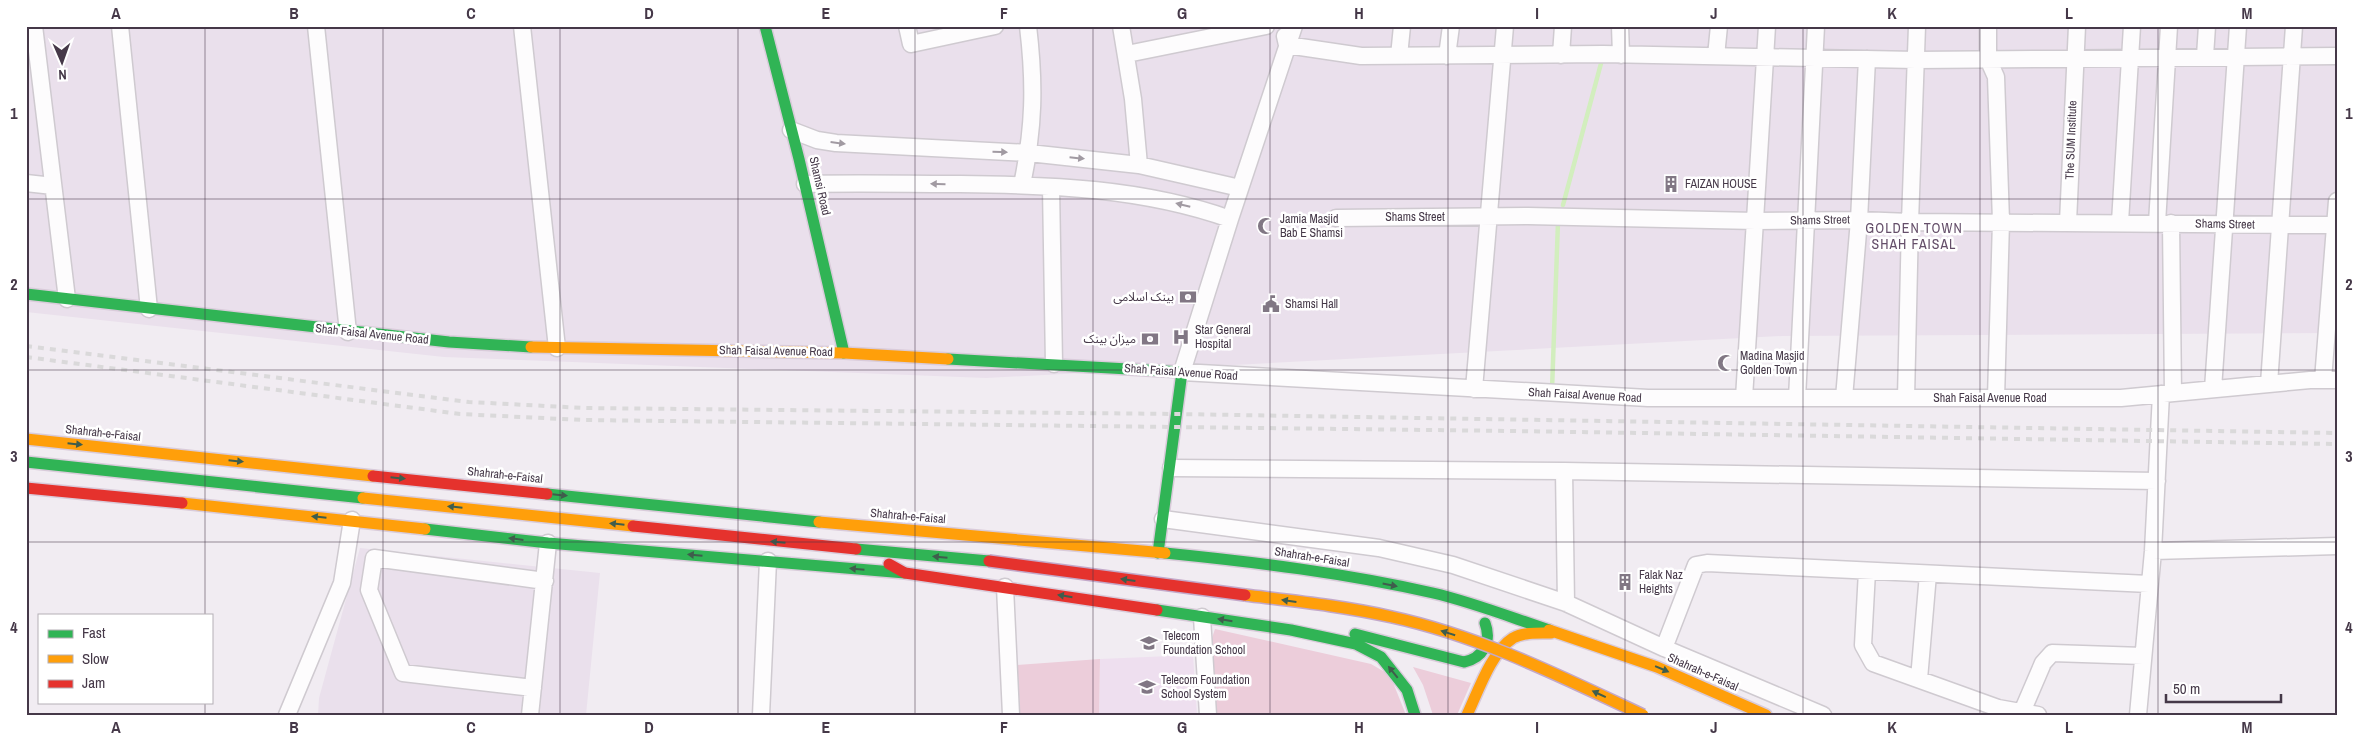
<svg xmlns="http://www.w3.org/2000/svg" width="2363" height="741" font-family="'Archivo Narrow','Noto Sans Arabic',sans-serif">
  <rect width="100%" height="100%" fill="#f1ecf2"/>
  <path fill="#eae0ec" d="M 26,26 L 2337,26 L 2337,333 L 1782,336 L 986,378 L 444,357 L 26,312 Z
    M 360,548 L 600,573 L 586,715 L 318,715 L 319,698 Z"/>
  <path fill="#eedfef" d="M 1193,655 L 1197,715 L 1099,715 L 1100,659 Z"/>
  <path fill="#eccdda" d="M 1215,629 L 1371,664 L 1390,675 L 1406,715 L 1215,715 L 1211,641 Z
    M 1100,659 L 1099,715 L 1020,713 L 1017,665 Z
    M 1413,667 L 1471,683 L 1457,715 L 1433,715 L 1423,685 Z"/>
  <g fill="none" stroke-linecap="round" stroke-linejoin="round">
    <path stroke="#d2eebe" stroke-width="4.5" d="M 1563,205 L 1603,56
      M 1552,390 L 1558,222"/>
    <g stroke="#cfcad0" stroke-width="19">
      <path id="street" d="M 34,26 L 67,299
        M 120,26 L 149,309
        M 316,26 L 348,332
        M 522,26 L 557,348
        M 907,26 L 911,44 L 995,26
        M 1121,26 L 1133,99 L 1139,165
        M 1294,26 L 1230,219 L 1182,372 L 1648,398 L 2121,398 L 2310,380 L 2337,380
        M 1620,26 L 1621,55
        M 1988,26 L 1988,59 L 1996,77 L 2001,221 L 1996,398
        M 1285,36 L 1287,45 L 1361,56 L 1603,54 L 1916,60 L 2337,56
        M 1127,54 L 1266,26
        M 1561,55 L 1563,26
        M 1399,56 L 1402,26
        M 1447,56 L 1451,26
        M 1716,56 L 1719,26
        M 2205,56 L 2207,26
        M 791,130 L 817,140 L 836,143 L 1029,153 L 1139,165 L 1240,188
        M 26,183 L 53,186
        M 805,184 C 857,183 909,184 960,184 C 1051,185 1143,188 1230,219
        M 1022,185 C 1034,127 1035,85 1028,26
        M 1051,187 L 1054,364
        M 1336,218 L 1528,216 L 1756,221 L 1859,220 L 1910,222 L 2335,225
        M 2068,222 L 2077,26
        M 2120,222 L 2132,26
        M 2157,223 L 2169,26
        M 2171,223 L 2173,393
        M 2323,380 L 2337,201
        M 2269,384 L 2294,26
        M 1474,389 L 1505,26
        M 2213,389 L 2238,26
        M 1744,398 L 1767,26
        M 1797,398 L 1816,26
        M 1844,398 L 1859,220 L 1867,59
        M 1906,398 L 1910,222 L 1917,26
        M 1171,468 L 1564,471 L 2157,481
        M 1564,471 L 1566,603
        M 1163,519 L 1379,548 L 1453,565 L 1566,603 L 1664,648 L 1823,715
        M 2153,551 L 2337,546
        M 1867,571 L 1863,645 L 1873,663 L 1998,708 L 2038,715
        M 1005,587 L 1011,715
        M 1202,617 L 1208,715
        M 1664,648 L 1696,565 L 1707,563 L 2149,584
        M 1919,679 L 1928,574
        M 533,688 L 403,673 L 369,590 L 374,558 L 545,581
        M 2022,712 L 2043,663 L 2052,653 L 2143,656
        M 287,715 L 342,583 L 352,520
        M 530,715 L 548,543
        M 761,715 L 768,561
        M 2138,715 L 2153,551 L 2161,394"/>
    </g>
    <g stroke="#d9cbda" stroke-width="14">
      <path id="fast" d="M 765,26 L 799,159 L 844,353
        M 26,294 L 449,342 L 531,347
        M 948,359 L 1182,372 L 1158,553
        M 26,462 L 363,498
        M 547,494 L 819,522
        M 425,529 L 548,543 L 905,573
        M 856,549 L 989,561
        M 1165,553 C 1255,562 1345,573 1433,593 C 1472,602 1510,617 1549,630
        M 1157,610 L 1291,630 L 1356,644 L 1381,657 L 1407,690 L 1415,715
        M 1355,634 L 1464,662 C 1483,658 1492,642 1485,623"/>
    </g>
    <g stroke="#d9cbda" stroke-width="14">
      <path id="slow" d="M 531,347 L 844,353 L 948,359
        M 26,439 L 373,476
        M 363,498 L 633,526
        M 182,503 L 425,529
        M 819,522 L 1165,553
        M 1549,630 L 1657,667 L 1766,715
        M 1467,715 C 1478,692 1491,652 1513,638 C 1524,632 1539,633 1551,633"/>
    </g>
    <g stroke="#d9cbda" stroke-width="14">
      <path id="jam" d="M 373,476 L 547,494
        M 26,488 L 182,503
        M 633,526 L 856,549
        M 889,564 L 905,573 L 1157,610"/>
    </g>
    <use href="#street" stroke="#fdfcfd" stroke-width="16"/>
    <use href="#fast" stroke="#30b455" stroke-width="11"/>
    <use href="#slow" stroke="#ff9f0a" stroke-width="11"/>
    <use href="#jam" stroke="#e5322d" stroke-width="11"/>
    <path stroke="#dad9da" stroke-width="4" stroke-dasharray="6 6" stroke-linecap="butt" d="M 26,346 L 469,402 L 585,408 L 1176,414 L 2337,433
      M 26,357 L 460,414 L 583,420 L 1514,431 L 2337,444"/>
    <g stroke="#c3a8c9" stroke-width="14" stroke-linecap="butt">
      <path id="slow-bridge" d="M 1245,595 C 1294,601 1344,606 1392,617 C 1480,636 1562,677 1643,715"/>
    </g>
    <g stroke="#c3a8c9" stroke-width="14" stroke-linecap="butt">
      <path id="jam-bridge" d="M 989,561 L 1245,595"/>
    </g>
    <use href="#slow-bridge" stroke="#ff9f0a" stroke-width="11"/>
    <use href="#jam-bridge" stroke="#e5322d" stroke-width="11"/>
  </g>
  <defs><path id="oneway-solid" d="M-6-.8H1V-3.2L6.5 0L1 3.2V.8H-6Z" transform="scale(1.25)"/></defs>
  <g fill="#a19aa2">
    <use href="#oneway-solid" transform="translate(838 143) rotate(7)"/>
    <use href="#oneway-solid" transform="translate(1000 152) rotate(2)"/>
    <use href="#oneway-solid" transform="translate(1077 158) rotate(6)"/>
    <use href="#oneway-solid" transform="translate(938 184) rotate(-179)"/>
    <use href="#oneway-solid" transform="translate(1183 205) rotate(-166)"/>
  </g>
  <g fill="#3f5d4c">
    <use href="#oneway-solid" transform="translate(75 444) rotate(6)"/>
    <use href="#oneway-solid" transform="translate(236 461) rotate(6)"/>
    <use href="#oneway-solid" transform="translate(398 478) rotate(6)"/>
    <use href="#oneway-solid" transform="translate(560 495) rotate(6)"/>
    <use href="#oneway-solid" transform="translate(455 507) rotate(-174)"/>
    <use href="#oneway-solid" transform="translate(319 517) rotate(-174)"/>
    <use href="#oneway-solid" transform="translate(617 524) rotate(-174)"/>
    <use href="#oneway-solid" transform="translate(516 539) rotate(-173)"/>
    <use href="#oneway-solid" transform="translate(778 542) rotate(-175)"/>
    <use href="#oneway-solid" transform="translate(695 555) rotate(-175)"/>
    <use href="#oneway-solid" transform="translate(940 557) rotate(-175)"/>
    <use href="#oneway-solid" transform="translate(857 569) rotate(-175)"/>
    <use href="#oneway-solid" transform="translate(1128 580) rotate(-172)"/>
    <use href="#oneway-solid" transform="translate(1390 585) rotate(11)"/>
    <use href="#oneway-solid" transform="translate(1065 596) rotate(-171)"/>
    <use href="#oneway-solid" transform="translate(1289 601) rotate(-172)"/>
    <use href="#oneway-solid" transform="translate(1225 620) rotate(-171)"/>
    <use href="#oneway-solid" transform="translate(1448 633) rotate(-163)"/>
    <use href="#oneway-solid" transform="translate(1662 669) rotate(23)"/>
    <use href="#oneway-solid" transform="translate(1393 672) rotate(-129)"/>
    <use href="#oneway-solid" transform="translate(1599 694) rotate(-155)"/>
  </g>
  <path fill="none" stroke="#453848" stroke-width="1" stroke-opacity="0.55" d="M 205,26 L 205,615M 383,26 L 383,715M 560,26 L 560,715M 738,26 L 738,715M 915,26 L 915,715M 1093,26 L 1093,715M 1270,26 L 1270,715M 1448,26 L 1448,715M 1625,26 L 1625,715M 1803,26 L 1803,715M 1980,26 L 1980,715M 2158,26 L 2158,715M 26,199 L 2337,199M 26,370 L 2337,370M 26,542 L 2337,542M 205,702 L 205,715"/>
  <defs>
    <g id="building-bare" transform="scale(1.35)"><path d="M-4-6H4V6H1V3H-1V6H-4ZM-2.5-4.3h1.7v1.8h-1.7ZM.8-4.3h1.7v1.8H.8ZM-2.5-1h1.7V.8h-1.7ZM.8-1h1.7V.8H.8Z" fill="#817784" stroke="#fff" stroke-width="2.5" paint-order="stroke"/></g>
    <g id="mosque-bare" transform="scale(1.35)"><path d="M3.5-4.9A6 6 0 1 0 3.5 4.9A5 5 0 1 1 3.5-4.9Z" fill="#817784" stroke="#fff" stroke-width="2.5" paint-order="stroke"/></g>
    <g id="bank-bare" transform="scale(1.35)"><path d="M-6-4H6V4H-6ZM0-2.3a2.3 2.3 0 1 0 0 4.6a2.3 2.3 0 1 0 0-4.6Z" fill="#817784" stroke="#fff" stroke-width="2.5" paint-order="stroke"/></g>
    <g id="civic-bare" transform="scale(1.35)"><path d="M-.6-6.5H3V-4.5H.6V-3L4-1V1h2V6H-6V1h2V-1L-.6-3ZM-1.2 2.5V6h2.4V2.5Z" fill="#817784" stroke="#fff" stroke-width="2.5" paint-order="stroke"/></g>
    <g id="hospital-bare" transform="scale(1.35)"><path d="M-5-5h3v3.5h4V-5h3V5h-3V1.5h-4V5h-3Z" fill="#817784" stroke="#fff" stroke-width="2.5" paint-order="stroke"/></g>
    <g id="school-bare" transform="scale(1.35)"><path d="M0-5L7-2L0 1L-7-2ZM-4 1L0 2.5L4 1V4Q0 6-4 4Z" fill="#817784" stroke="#fff" stroke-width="2.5" paint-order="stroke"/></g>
  </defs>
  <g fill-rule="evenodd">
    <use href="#building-bare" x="1671" y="184"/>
    <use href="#mosque-bare" x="1266" y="226"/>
    <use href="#bank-bare" x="1188" y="297"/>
    <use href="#civic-bare" x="1271" y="304"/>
    <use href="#hospital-bare" x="1181" y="337"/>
    <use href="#bank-bare" x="1150" y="339"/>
    <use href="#mosque-bare" x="1726" y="363"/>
    <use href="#building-bare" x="1625" y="582"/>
    <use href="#school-bare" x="1149" y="643"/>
    <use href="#school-bare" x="1147" y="687"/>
  </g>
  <g text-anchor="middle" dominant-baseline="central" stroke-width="5" stroke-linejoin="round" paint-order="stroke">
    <g font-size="12" fill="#453848" stroke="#fff">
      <text transform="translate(2071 140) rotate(-88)">The SUM Institute</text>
      <text transform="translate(820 186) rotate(77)">Shamsi Road</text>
      <text x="1415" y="217">Shams Street</text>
      <text transform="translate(1820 220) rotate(-1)">Shams Street</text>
      <text transform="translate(2225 224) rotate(1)">Shams Street</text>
      <text transform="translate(372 334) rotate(6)">Shah Faisal Avenue Road</text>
      <text transform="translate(776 351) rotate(1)">Shah Faisal Avenue Road</text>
      <text transform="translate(1181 372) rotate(4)">Shah Faisal Avenue Road</text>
      <text transform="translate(1585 395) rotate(3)">Shah Faisal Avenue Road</text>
      <text x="1990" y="398">Shah Faisal Avenue Road</text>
      <text transform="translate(103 433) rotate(6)">Shahrah-e-Faisal</text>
      <text transform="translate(505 475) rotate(6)">Shahrah-e-Faisal</text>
      <text transform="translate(908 516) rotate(5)">Shahrah-e-Faisal</text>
      <text transform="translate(1312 557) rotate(9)">Shahrah-e-Faisal</text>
      <text transform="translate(1703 672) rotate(24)">Shahrah-e-Faisal</text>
    </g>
    <g font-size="12" fill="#453848" stroke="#fff" text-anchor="start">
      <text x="1685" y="184">FAIZAN HOUSE</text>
      <text x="1280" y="219">Jamia Masjid<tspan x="1280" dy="14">Bab E Shamsi</tspan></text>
      <text x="1174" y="297" text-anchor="end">بینک اسلامی</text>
      <text x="1285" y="304">Shamsi Hall</text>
      <text x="1195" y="330">Star General<tspan x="1195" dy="14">Hospital</tspan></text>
      <text x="1136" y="339" text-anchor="end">میزان بینک</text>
      <text x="1740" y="356">Madina Masjid<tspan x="1740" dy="14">Golden Town</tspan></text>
      <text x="1639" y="575">Falak Naz<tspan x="1639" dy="14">Heights</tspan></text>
      <text x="1163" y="636">Telecom<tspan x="1163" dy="14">Foundation School</tspan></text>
      <text x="1161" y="680">Telecom Foundation<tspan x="1161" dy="14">School System</tspan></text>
    </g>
    <g font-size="14" letter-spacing="1" fill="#654f6a" stroke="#fff">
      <text x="1914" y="228">GOLDEN TOWN<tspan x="1914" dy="16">SHAH FAISAL</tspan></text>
    </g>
  </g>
  <rect width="2363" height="741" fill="none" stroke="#ffffff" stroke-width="55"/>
  <rect x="38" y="614" width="175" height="90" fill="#ffffff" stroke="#b5afb6"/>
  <rect x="48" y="630" width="25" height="8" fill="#30b455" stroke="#b5afb6"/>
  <text x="82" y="638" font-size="15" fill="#453848">Fast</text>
  <rect x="48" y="655" width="25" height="8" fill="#ff9f0a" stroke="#b5afb6"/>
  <text x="82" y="664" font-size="15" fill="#453848">Slow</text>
  <rect x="48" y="680" width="25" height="8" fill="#e5322d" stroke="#b5afb6"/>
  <text x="82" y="688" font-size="15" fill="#453848">Jam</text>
  <g transform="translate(62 62) rotate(178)" stroke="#ffffff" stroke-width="4" paint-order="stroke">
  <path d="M0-4L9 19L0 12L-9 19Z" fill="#453848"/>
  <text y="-8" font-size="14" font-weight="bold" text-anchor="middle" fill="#453848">N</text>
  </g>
  <path d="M2166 694v8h115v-8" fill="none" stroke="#453848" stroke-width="2.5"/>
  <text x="2173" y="694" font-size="15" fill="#453848" stroke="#ffffff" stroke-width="4" paint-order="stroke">50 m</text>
  <rect x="28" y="28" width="2308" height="686" fill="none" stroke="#453848" stroke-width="2"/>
  <g font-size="16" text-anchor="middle" font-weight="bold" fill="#453848">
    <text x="116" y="19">A</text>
    <text x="294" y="19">B</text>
    <text x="471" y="19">C</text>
    <text x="649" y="19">D</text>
    <text x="826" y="19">E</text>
    <text x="1004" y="19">F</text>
    <text x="1182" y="19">G</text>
    <text x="1359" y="19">H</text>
    <text x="1537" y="19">I</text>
    <text x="1714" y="19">J</text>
    <text x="1892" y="19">K</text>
    <text x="2069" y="19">L</text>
    <text x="2247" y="19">M</text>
    <text x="14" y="119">1</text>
    <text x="2349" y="119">1</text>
    <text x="14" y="290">2</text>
    <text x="2349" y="290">2</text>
    <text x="14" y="462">3</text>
    <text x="2349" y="462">3</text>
    <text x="14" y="633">4</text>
    <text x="2349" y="633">4</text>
    <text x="116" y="733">A</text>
    <text x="294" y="733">B</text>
    <text x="471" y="733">C</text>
    <text x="649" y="733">D</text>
    <text x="826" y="733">E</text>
    <text x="1004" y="733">F</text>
    <text x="1182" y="733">G</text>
    <text x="1359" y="733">H</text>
    <text x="1537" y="733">I</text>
    <text x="1714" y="733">J</text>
    <text x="1892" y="733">K</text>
    <text x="2069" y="733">L</text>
    <text x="2247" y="733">M</text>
  </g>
</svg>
